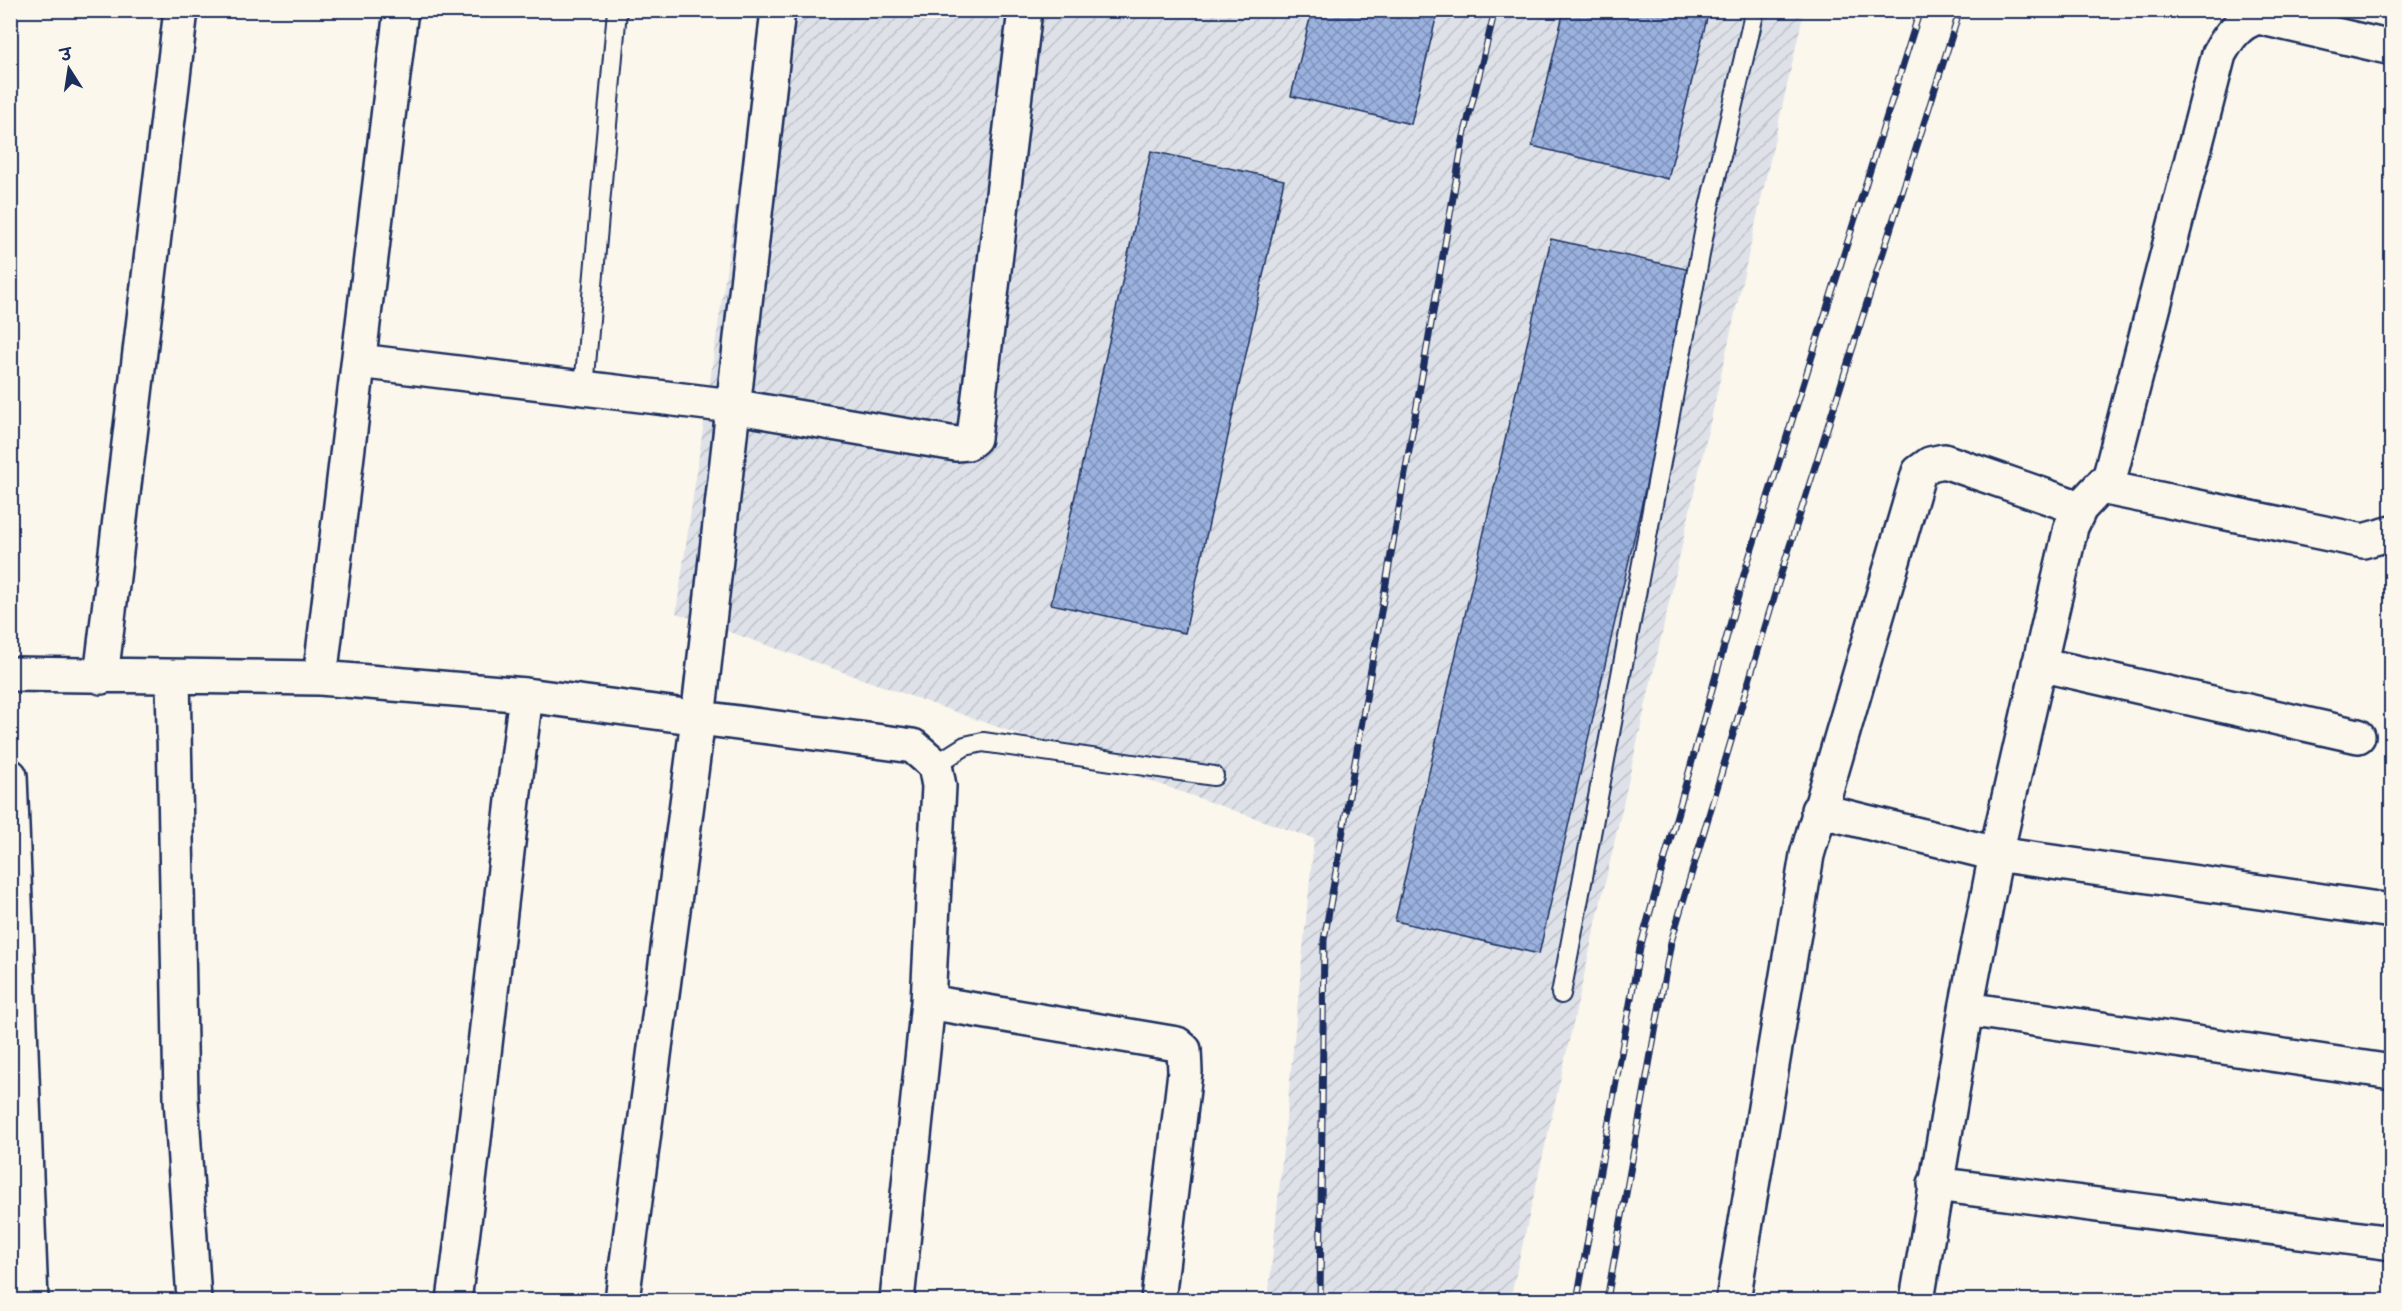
<svg xmlns="http://www.w3.org/2000/svg" width="2402" height="1311" font-family="'Comic Neue','Playpen Sans Deva',sans-serif">
  <defs>
    <pattern id="industrial-furrows" width="10" height="10" patternUnits="userSpaceOnUse" patternTransform="scale(1.5)"><rect width="10" height="10" fill="#dee2e8"/><path d="M-1 1l2-2M0 10L10 0M9 11l2-2" fill="none" stroke="#bec2c9"/></pattern>
    <pattern id="building-cross-hatch" width="8" height="8" patternUnits="userSpaceOnUse" patternTransform="scale(1.5)"><rect width="8" height="8" fill="#9bb2df"/><path d="M0 0l8 8M0 8l8-8" fill="none" stroke="#7e91b8"/></pattern>
  </defs>
  <rect width="100%" height="100%" fill="#fbf7ec"/>
  <filter id="ink" filterUnits="userSpaceOnUse"><feTurbulence type="fractalNoise" baseFrequency=".0167" numOctaves="2"/><feDisplacementMap in="SourceGraphic" scale="12" xChannelSelector="R" yChannelSelector="G"/><feConvolveMatrix kernelMatrix="1 2 1 2 8 2 1 2 1" color-interpolation-filters="sRGB"/></filter>
  <g filter="url(#ink)">
    <path fill="url(#industrial-furrows)" d="M 764,11 L 1804,11 L 1510,1300 L 1268,1300 L 1314,839 L 676,613 Z"/>
    <path fill="url(#building-cross-hatch)" stroke="#1b2f5e" stroke-width="1.5" d="M 1312,10 L 1438,10 L 1411,124 L 1291,96 Z
      M 1564,10 L 1709,10 L 1668,179 L 1532,146 Z
      M 1151,151 L 1284,180 L 1185,633 L 1051,604 Z
      M 1551,239 L 1695,271 L 1539,954 L 1395,921 Z"/>
    <g fill="none" stroke-linecap="round" stroke-linejoin="round">
      <g stroke="#1b2f5e" stroke-width="22">
        <path id="lane" d="M 584,388 L 617,10
          M 935,765 L 965,746 L 983,742 L 1214,776
          M 1561,994 L 1708,212 L 1755,10"/>
      </g>
      <g stroke="#1b2f5e" stroke-width="38">
        <path id="street" d="M 359,361 L 732,406 L 956,444 L 968,443 L 974,438 L 1025,10
          M 2101,487 L 2363,541 L 2392,533
          M 2039,664 L 2358,736
          M 10,674 L 320,678 L 526,695 L 913,746 L 935,765 L 939,786 L 928,1002 L 897,1300
          M 101,677 L 181,10
          M 173,677 L 181,1098 L 194,1300
          M 320,678 L 401,10
          M 10,776 L 31,1300
          M 1818,810 L 1996,854 L 2392,911
          M 928,1002 L 1177,1044 L 1184,1050 L 1185,1072 L 1158,1300
          M 1966,1009 L 2392,1072
          M 1935,1184 L 2392,1243
          M 454,1300 C 481,1099 500,896 526,695
          M 622,1300 L 698,719 L 778,10
          M 1733,1300 L 1807,855 L 1919,472 L 1930,464 L 1944,461 L 2080,508
          M 1917,1300 L 1966,1009 L 1996,854 L 2071,527 L 2080,508 L 2110,476 L 2219,54 C 2229,36 2238,23 2258,17 L 2392,48"/>
      </g>
      <use href="#lane" stroke="#fbf7ec" stroke-width="18"/>
      <use href="#street" stroke="#fbf7ec" stroke-width="33"/>
      <g stroke="#1b2f5e" stroke-width="7">
        <path id="rail" d="M 1320,1300 L 1324,940 L 1463,140 L 1495,10
          M 1577,1300 L 1640,948 L 1745,571 L 1920,10
          M 1607,1300 L 1671,942 L 1780,577 L 1960,10"/>
      </g>
      <use href="#rail" stroke="#fbf7ec" stroke-width="4.5" stroke-dasharray="14" stroke-linecap="butt"/>
    </g>
  </g>
  <rect width="2402" height="1311" fill="none" stroke="#fbf7ec" stroke-width="36"/>
  <rect x="18" y="18" width="2366" height="1275" fill="none" stroke="#1b2f5e" stroke-width="2" filter="url(#ink)"/>
  <g transform="translate(69 69) rotate(348)" stroke="#fbf7ec" stroke-width="4.5" paint-order="stroke">
  <path d="M0-4.5L10 22L0 15L-10 22Z" fill="#1b2f5e"/>
  <text y="-9" font-size="16" font-weight="bold" text-anchor="middle" fill="#1b2f5e">उ</text>
  </g>
</svg>
